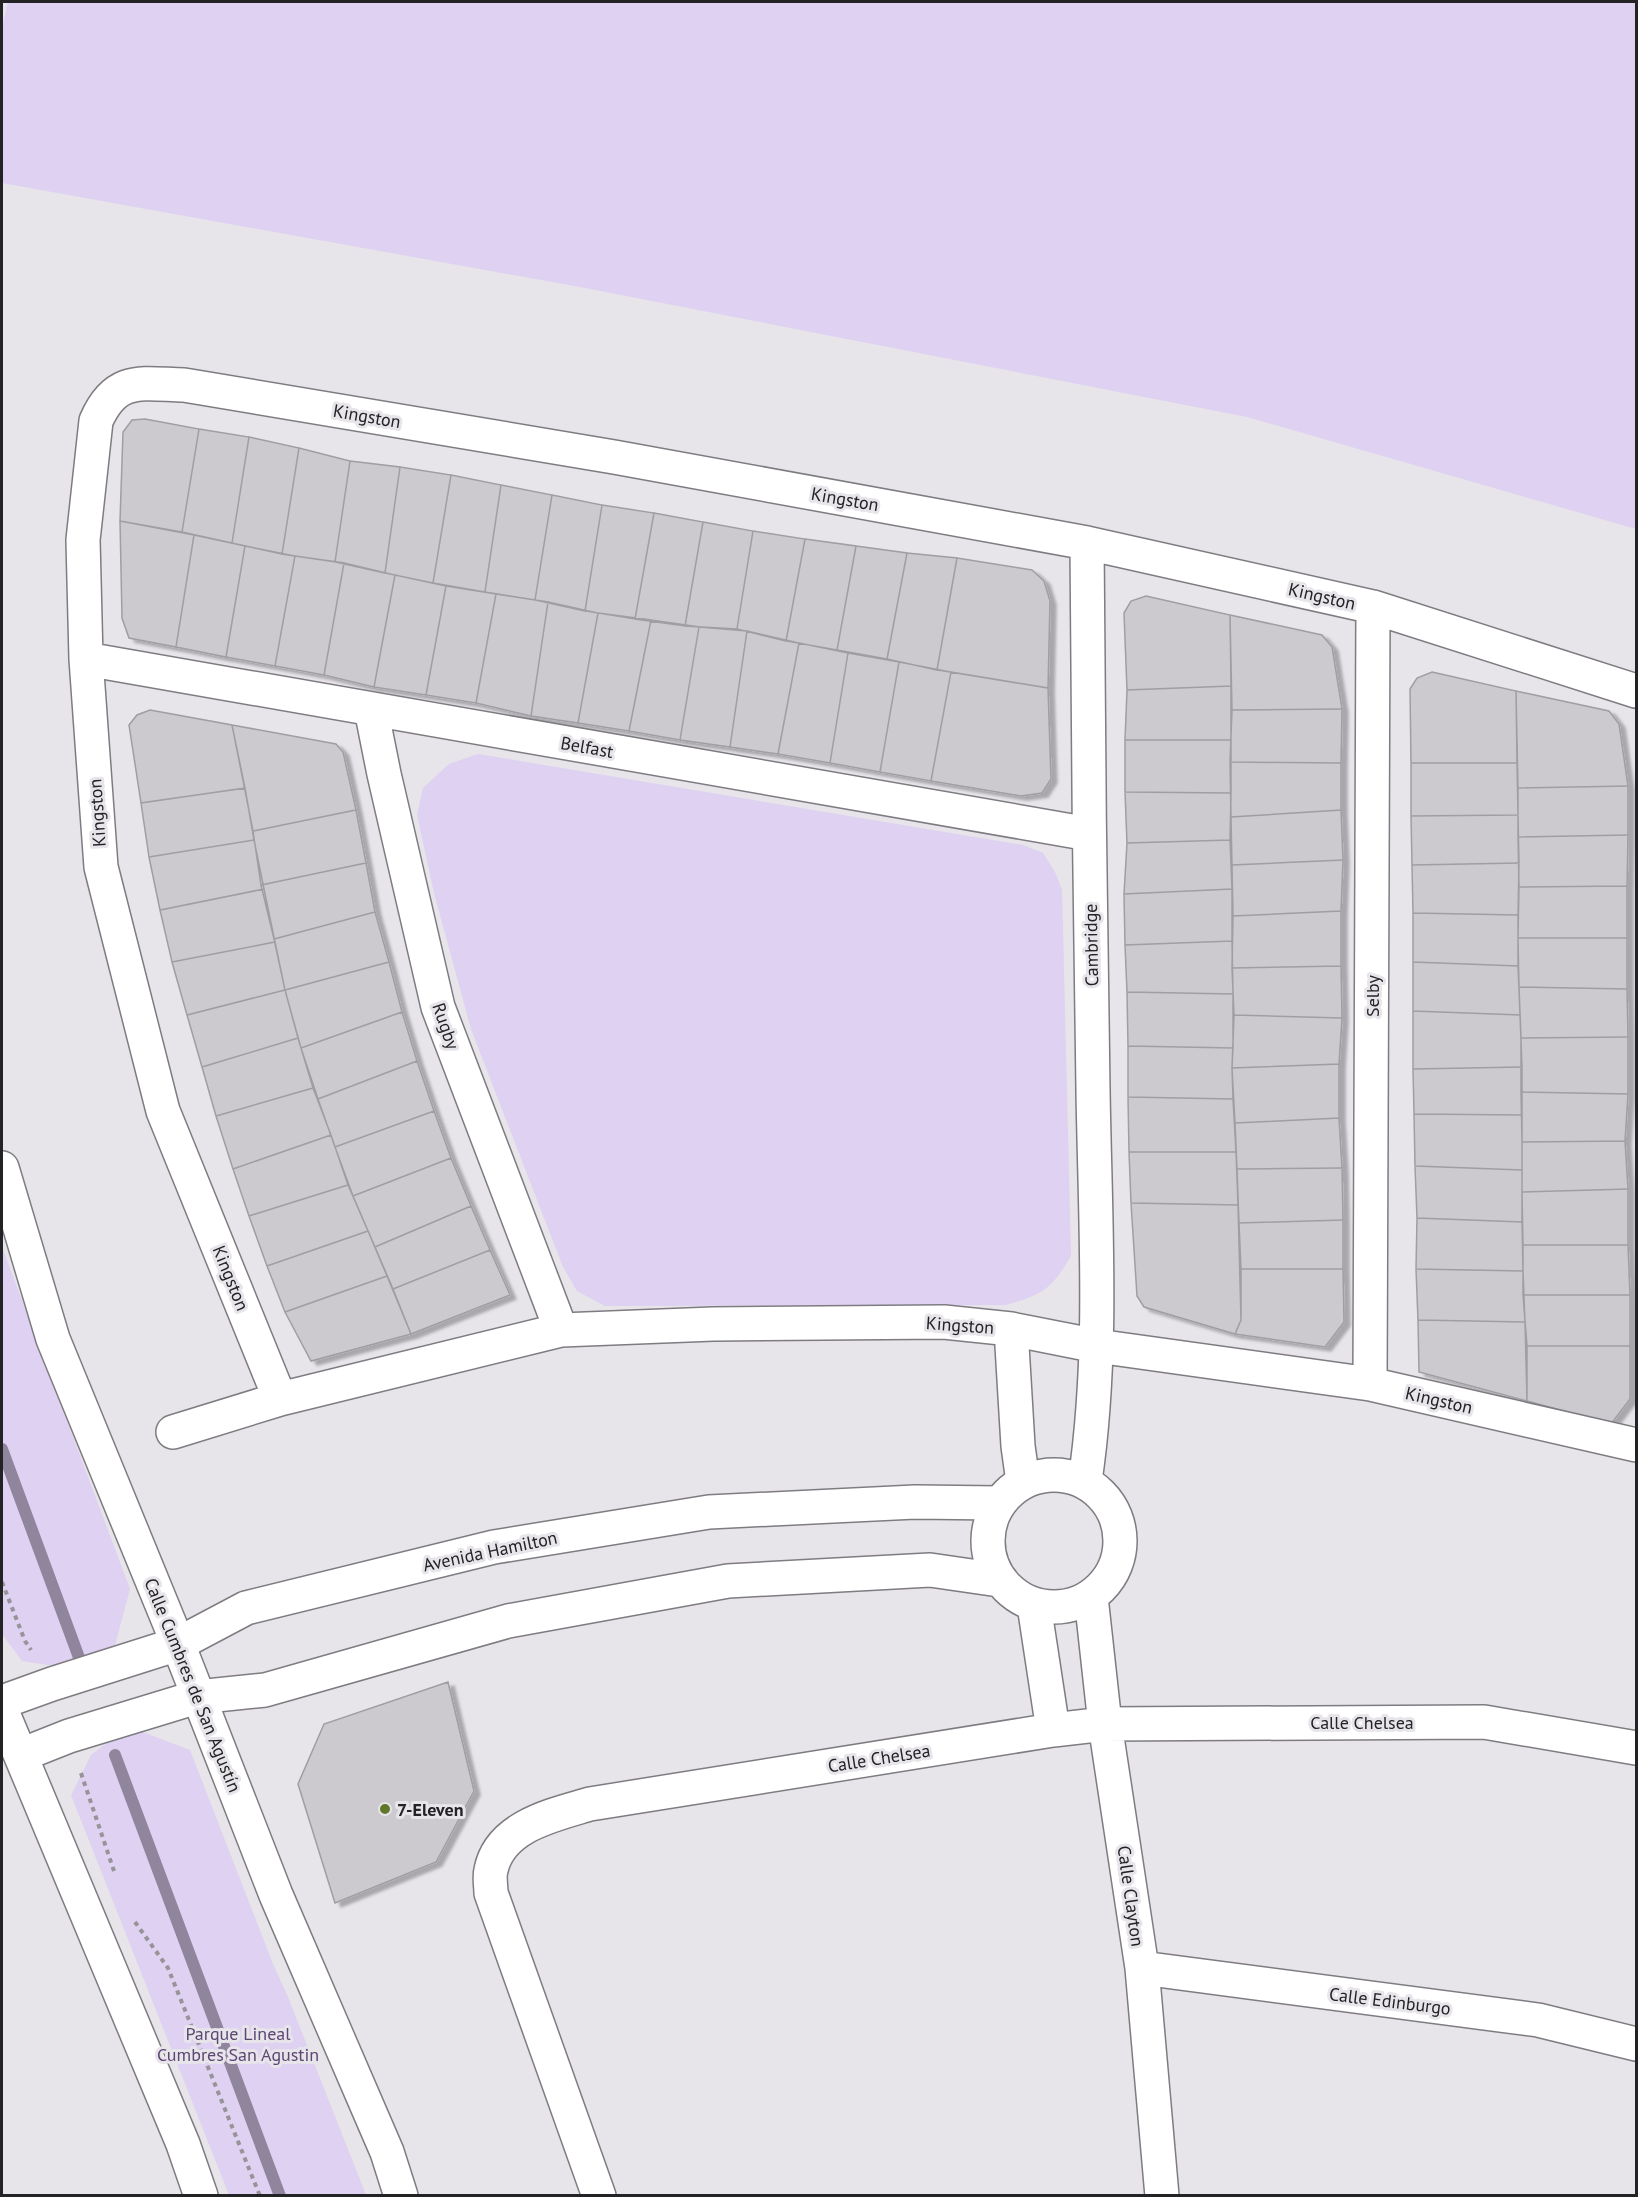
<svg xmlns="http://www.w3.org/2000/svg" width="1638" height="2197" font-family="'PT Sans',sans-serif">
  <defs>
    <filter id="shadow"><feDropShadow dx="6" dy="4" stdDeviation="1.5" flood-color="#0004"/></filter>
  </defs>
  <rect width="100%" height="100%" fill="#e7e4ea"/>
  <path fill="#ded1f1" d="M 8,2 L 1636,2 L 1636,529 L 1247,417 L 580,287 L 2,183 L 2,28 Z
    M 478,754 L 1023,845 L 1043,853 L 1055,872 L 1062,890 L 1071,1256 C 1051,1290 1043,1294 1006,1305 L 605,1306 L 577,1291 L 563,1267 L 471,1029 L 434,893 L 417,815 L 423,788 L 449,764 Z
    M 2,1247 L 130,1589 L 115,1645 L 91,1664 L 61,1667 L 22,1661 L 2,1634 Z
    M 137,1730 L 190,1750 L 273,1964 L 288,1997 L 366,2195 L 229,2195 L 71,1795 L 91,1755 L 118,1734 Z"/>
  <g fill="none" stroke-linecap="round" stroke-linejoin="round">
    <path stroke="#8f859c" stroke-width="12" d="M 2,1449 L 81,1663
      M 115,1755 L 280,2196"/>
  </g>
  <path fill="#cccacf" stroke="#a09ea3" stroke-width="1.5" filter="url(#shadow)" d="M 145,419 L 199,429 L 182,532 L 120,521 L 123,432 L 132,420 Z
    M 199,429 L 249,437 L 232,543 L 182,532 Z
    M 249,437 L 299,448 L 282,554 L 232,543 Z
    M 299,448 L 350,461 L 335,562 L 282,554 Z
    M 350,461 L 400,467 L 385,573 L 335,562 Z
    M 400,467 L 451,475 L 433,583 L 385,573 Z
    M 451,475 L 501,485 L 485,592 L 433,583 Z
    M 501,485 L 552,495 L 535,600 L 485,592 Z
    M 552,495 L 602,505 L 585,611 L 535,600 Z
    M 602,505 L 654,513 L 635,619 L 585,611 Z
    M 654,513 L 703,522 L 685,626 L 635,619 Z
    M 120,521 L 194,535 L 176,647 L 129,638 L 122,618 Z
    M 703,522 L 753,531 L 737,629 L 685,626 Z
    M 753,531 L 805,539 L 786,641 L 737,629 Z
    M 194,535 L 245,546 L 226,657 L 176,647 Z
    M 805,539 L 856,546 L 837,650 L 786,641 Z
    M 245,546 L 295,556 L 275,666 L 226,657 Z
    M 856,546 L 907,553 L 887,659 L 837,650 Z
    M 907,553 L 957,558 L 937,670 L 887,659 Z
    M 295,556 L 344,563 L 324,675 L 275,666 Z
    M 957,558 L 1032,570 L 1044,581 L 1050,601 L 1048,688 L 937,670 Z
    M 344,563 L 395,575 L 374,687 L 324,675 Z
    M 395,575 L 446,586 L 426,695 L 374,687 Z
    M 446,586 L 496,594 L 476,703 L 426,695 Z
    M 496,594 L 548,602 L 531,716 L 476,703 Z
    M 1146,596 L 1230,615 L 1231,686 L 1127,690 L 1124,613 L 1131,601 Z
    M 548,602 L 598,613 L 578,723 L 531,716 Z
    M 598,613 L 651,620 L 629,731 L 578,723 Z
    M 1230,615 L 1322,635 L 1332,647 L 1342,709 L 1232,710 Z
    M 651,620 L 699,627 L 680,740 L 629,731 Z
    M 699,627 L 747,631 L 730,747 L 680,740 Z
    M 747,631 L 799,643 L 778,754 L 730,747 Z
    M 799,643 L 848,653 L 830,763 L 778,754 Z
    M 848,653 L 899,662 L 880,772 L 830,763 Z
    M 899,662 L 951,672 L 931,781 L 880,772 Z
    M 951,672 L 1048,688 L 1051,779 L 1042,793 L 1021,796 L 931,781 Z
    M 1432,672 L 1516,691 L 1517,763 L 1411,763 L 1410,689 L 1417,678 Z
    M 1231,686 L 1231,740 L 1125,740 L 1127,690 Z
    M 1516,691 L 1609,711 L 1619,724 L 1628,786 L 1518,788 Z
    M 1342,709 L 1341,763 L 1230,762 L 1232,710 Z
    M 150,710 L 232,725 L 245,788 L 141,803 L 129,725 L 137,715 Z
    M 232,725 L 336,744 L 343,752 L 356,810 L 253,831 Z
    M 1125,740 L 1231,740 L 1231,793 L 1125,792 Z
    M 1230,762 L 1341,763 L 1341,810 L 1231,817 Z
    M 1411,763 L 1517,763 L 1518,815 L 1411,816 Z
    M 1628,786 L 1628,835 L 1518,837 L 1518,788 Z
    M 245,788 L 254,840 L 149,857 L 141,803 Z
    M 1125,792 L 1231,793 L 1230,840 L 1127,843 Z
    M 356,810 L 366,863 L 261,885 L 253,831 Z
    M 1341,810 L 1343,860 L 1232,865 L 1231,817 Z
    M 1518,815 L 1519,863 L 1412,865 L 1411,816 Z
    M 1628,835 L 1627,886 L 1519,887 L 1518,837 Z
    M 254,840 L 264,889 L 160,910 L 149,857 Z
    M 1230,840 L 1232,889 L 1124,894 L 1127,843 Z
    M 1343,860 L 1341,911 L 1233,916 L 1232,865 Z
    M 366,863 L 375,912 L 274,939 L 261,885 Z
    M 1519,863 L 1518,915 L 1413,913 L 1412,865 Z
    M 1627,886 L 1627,938 L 1518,938 L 1519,887 Z
    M 264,889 L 275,942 L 172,962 L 160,910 Z
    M 1232,889 L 1232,941 L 1125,945 L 1124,894 Z
    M 1341,911 L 1341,966 L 1232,968 L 1233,916 Z
    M 375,912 L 389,962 L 285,990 L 274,939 Z
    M 1413,913 L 1518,915 L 1518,966 L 1413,962 Z
    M 1518,938 L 1627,938 L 1627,989 L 1519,987 Z
    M 1232,941 L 1233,994 L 1127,992 L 1125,945 Z
    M 275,942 L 285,990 L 187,1015 L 172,962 Z
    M 389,962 L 402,1012 L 301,1048 L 285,990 Z
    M 1413,962 L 1518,966 L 1520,1015 L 1413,1011 Z
    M 1341,966 L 1342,1018 L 1234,1015 L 1232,968 Z
    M 1519,987 L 1627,989 L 1628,1037 L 1521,1038 Z
    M 285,990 L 298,1038 L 202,1067 L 187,1015 Z
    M 1127,992 L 1233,994 L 1233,1048 L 1128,1046 Z
    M 1413,1011 L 1520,1015 L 1522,1067 L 1413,1069 Z
    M 402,1012 L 417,1061 L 318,1099 L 301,1048 Z
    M 1234,1015 L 1342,1018 L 1339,1064 L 1232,1068 Z
    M 1628,1037 L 1628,1094 L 1521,1092 L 1521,1038 Z
    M 298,1038 L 313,1088 L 216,1116 L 202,1067 Z
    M 1128,1046 L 1233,1048 L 1232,1068 L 1233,1099 L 1128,1097 Z
    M 417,1061 L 434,1111 L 335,1147 L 318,1099 Z
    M 1339,1064 L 1339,1118 L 1235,1123 L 1232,1068 Z
    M 1522,1067 L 1522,1115 L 1414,1114 L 1413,1069 Z
    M 313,1088 L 331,1135 L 233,1169 L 216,1116 Z
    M 1521,1092 L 1628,1094 L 1625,1141 L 1522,1142 Z
    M 1128,1097 L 1233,1099 L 1236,1152 L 1129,1152 Z
    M 434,1111 L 451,1158 L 353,1196 L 335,1147 Z
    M 1414,1114 L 1522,1115 L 1522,1170 L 1415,1166 Z
    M 1339,1118 L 1342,1168 L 1237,1169 L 1235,1123 Z
    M 331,1135 L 348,1185 L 249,1216 L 233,1169 Z
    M 1625,1141 L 1628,1189 L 1522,1192 L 1522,1142 Z
    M 1129,1152 L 1236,1152 L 1238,1205 L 1131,1203 Z
    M 451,1158 L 471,1206 L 375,1247 L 353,1196 Z
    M 1415,1166 L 1522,1170 L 1522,1222 L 1417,1218 Z
    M 1342,1168 L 1343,1220 L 1239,1223 L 1237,1169 Z
    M 348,1185 L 368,1231 L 267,1266 L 249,1216 Z
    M 1628,1189 L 1628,1245 L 1523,1245 L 1522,1192 Z
    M 1131,1203 L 1238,1205 L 1241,1320 L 1235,1334 L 1144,1307 L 1137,1296 Z
    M 471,1206 L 490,1250 L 393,1289 L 375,1247 Z
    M 1417,1218 L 1522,1222 L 1523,1271 L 1416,1269 Z
    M 1343,1220 L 1343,1269 L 1241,1269 L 1239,1223 Z
    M 368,1231 L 387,1276 L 285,1312 L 267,1266 Z
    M 1523,1245 L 1628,1245 L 1630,1295 L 1523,1295 Z
    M 490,1250 L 510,1295 L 411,1334 L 393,1289 Z
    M 1241,1269 L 1343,1269 L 1344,1322 L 1325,1347 L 1235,1334 L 1241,1320 Z
    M 1416,1269 L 1523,1271 L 1525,1322 L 1418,1320 Z
    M 387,1276 L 411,1334 L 311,1361 L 285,1312 Z
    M 1523,1295 L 1630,1295 L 1630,1346 L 1527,1346 Z
    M 1418,1320 L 1525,1322 L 1527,1401 L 1419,1372 Z
    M 1527,1346 L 1630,1346 L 1630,1399 L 1611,1424 L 1527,1401 Z
    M 448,1682 L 474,1791 L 436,1862 L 335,1903 L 298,1784 L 324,1724 Z"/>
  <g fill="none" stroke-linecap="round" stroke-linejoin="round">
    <g stroke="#7e7c81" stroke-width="36">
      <path id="minor" d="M 86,659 L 1089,834
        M 371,709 L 384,774 L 438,1007 L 561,1330
        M 1011,1329 L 1018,1446 L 1023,1482
        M 1370,1384 L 1373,607
        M 280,1399 L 163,1111 L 101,867 L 86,659 L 83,540 L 96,421 C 116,375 142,384 184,385 L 614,457 L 1087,543 L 1373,607 L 1636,691
        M 173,1432 L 280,1399 L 561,1330 L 713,1324 L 944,1322 L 1011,1329 L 1097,1346 L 1370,1384 L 1636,1445
        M988 1541a66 66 0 1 1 132 0a66 66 0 1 1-132 0Z
        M 1085,1481 C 1104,1352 1095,1220 1093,1090 C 1090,908 1088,725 1087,543
        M 1091,1597 L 1105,1724 L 1142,1968 L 1162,2196
        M 1034,1605 L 1053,1730
        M 2,1702 L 52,1684 L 178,1644 L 246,1608 L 494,1547 L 709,1512 L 915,1502 L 999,1503
        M 21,1755 L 69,1736 L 197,1697 L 265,1690 L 508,1621 L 728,1581 L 930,1570 L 999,1580
        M 1142,1968 L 1538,2020 L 1636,2044
        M 599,2196 L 491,1893 C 491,1886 489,1877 491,1870 C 500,1826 553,1815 590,1804 L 1053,1730 L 1105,1724 L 1484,1722 L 1636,1748"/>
    </g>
    <g stroke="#7e7c81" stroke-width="36">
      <path id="tertiary" d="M 2,1168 L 53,1339 L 178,1644 L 276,1895 L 387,2152 L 401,2196
        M 2,1711 L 183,2144 L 201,2196"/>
    </g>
    <path stroke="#969498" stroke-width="4" stroke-dasharray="4.5 4.5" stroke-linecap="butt" d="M 2,1582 L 25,1641 L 31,1650
      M 81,1773 L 114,1871
      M 135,1922 L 168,1968 L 260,2196"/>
    <use href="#minor" stroke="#fff" stroke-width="33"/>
    <use href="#tertiary" stroke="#fff" stroke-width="33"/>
  </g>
  <circle fill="#61782a" stroke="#e7e4ea" stroke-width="2" cx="385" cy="1809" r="6"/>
  <g text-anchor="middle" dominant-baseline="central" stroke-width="6" stroke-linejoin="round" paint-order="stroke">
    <g font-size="18" fill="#232224" stroke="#e7e4ea">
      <text transform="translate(367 416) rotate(10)">Kingston</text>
      <text transform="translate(845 499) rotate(10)">Kingston</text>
      <text transform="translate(1322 596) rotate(13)">Kingston</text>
      <text transform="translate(587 747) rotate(10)">Belfast</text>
      <text transform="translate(97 813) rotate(-94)">Kingston</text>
      <text transform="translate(1091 945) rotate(-91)">Cambridge</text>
      <text transform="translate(1372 996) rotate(-90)">Selby</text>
      <text transform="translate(446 1026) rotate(71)">Rugby</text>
      <text transform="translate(231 1278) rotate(68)">Kingston</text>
      <text transform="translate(960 1325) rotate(4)">Kingston</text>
      <text transform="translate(1439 1400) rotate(13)">Kingston</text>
      <text transform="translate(490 1551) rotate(-12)">Avenida Hamilton</text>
      <text transform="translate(193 1685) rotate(68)">Calle Cumbres de San Agustín</text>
      <text x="1362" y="1722">Calle Chelsea</text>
      <text transform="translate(879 1758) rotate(-9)">Calle Chelsea</text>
      <text transform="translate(1131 1896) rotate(82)">Calle Clayton</text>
      <text transform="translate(1390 2001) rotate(7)">Calle Edinburgo</text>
    </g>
    <g font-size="18" font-weight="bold" fill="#232224" stroke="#e7e4ea" text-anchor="start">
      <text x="397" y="1809">7-Eleven</text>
    </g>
    <g font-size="18" fill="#5b4674" stroke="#e7e4ea">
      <text x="238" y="2033">Parque Lineal<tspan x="238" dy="21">Cumbres San Agustin</tspan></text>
    </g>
  </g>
  <rect width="1638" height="2197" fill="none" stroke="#232224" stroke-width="6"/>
</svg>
